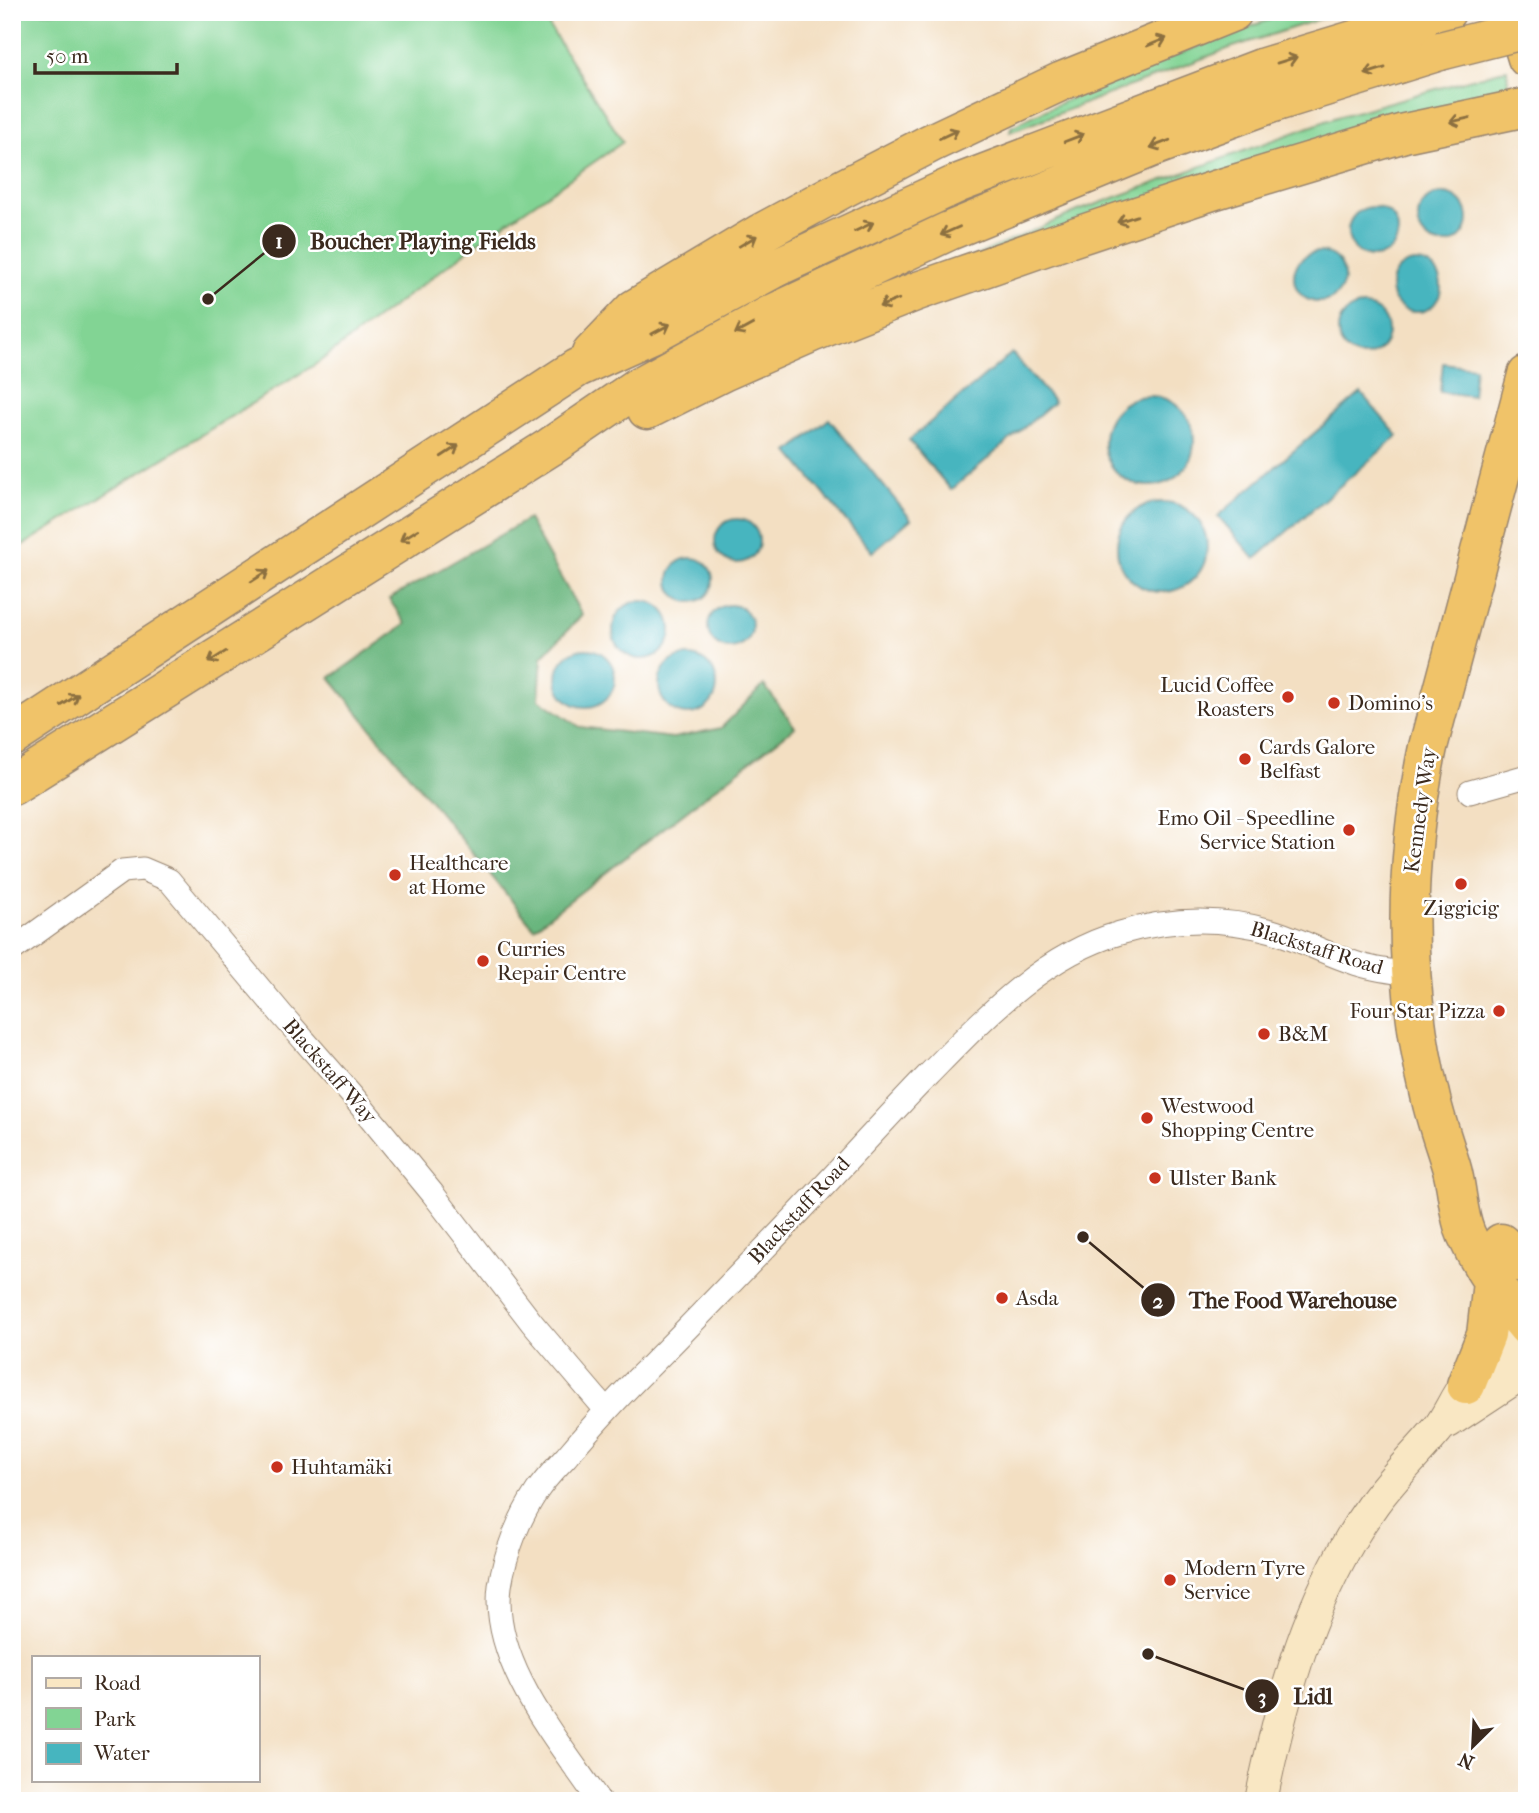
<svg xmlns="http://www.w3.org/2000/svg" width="1539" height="1813" font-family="'IM FELL French Canon',serif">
  <rect width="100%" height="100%" fill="#fff"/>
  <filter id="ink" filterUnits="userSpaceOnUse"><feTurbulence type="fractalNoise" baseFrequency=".0143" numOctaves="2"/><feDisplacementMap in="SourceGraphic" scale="14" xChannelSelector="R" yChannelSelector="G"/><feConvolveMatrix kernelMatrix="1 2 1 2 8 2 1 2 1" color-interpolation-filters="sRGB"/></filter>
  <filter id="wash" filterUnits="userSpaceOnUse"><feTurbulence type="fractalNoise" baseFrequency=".00686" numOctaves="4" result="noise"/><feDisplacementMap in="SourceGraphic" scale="28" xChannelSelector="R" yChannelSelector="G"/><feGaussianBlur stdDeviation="1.57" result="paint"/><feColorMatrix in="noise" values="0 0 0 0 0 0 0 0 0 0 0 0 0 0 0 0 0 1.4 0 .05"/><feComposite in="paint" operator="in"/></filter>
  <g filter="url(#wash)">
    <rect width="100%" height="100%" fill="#f3dfc2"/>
    <path fill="#82d494" stroke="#5e7f59" stroke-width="2" d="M 12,12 L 540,12 L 623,142 L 487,236 L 319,362 L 12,552 Z
      M 1290,12 L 1342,12 L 1230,48 L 1010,132 L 1011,127 C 1101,81 1196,47 1290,12 Z
      M 1507,69 L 1508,83 L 1495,96 L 966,260 L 1078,211 L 1337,117 Z"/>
    <path fill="#69b67e" stroke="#52704e" stroke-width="2" d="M 528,519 L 582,615 L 542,657 L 539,699 L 580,727 L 673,738 L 721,728 L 764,685 L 795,727 L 534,928 L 330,678 L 406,624 L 389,599 Z"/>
    <path fill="#46b5bf" stroke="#40706e" stroke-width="2" d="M1418 219a25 25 0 1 1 50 0a25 25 0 1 1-50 0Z
      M1348 232a25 25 0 1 1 50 0a25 25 0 1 1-50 0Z
      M1294 277a25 25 0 1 1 50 0a25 25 0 1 1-50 0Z
      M1391 287a25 25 0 1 1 50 0a25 25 0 1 1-50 0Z
      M1338 331a25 25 0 1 1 50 0a25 25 0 1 1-50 0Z
      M 1012,353 L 1054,402 L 951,490 L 909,440 Z
      M 1443,363 L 1475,367 L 1472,396 L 1440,392 Z
      M 1361,393 L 1398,436 L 1255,559 L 1218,516 Z
      M1104 441a45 45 0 1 1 90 0a45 45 0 1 1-90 0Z
      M 829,419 L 911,519 L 872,552 L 789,452 Z
      M1117 547a45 45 0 1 1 90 0a45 45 0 1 1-90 0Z
      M715 541a22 22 0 1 1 44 0a22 22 0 1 1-44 0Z
      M669 580a22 22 0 1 1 44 0a22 22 0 1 1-44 0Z
      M613 630a29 29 0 1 1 58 0a29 29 0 1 1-58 0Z
      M708 627a22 22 0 1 1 44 0a22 22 0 1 1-44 0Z
      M557 678a29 29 0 1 1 58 0a29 29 0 1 1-58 0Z
      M659 685a29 29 0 1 1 58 0a29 29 0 1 1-58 0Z"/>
  </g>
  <g filter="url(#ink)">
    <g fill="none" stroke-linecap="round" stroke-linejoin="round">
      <g stroke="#978470" stroke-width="25">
        <path id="street" d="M 1470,792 L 1527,776
          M 12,950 L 122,871 L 143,869 L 169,880 L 282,1015 L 351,1094 L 433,1194 L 532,1323 L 606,1410
          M 599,1801 C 559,1742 490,1662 500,1586 C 505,1553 519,1518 537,1491 C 545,1479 556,1468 566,1457 C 593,1425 620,1395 650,1366 C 688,1328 725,1289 762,1251 C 819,1193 872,1133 928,1075 C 983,1019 1042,955 1120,933 C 1170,918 1222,917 1272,931 C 1302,940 1330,956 1361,965 C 1377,970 1394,972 1411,974"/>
      </g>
      <g stroke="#978470" stroke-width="34">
        <path id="secondary" d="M 1448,1422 L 1527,1370
          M 1261,1801 C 1282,1696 1311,1591 1374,1503 C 1393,1477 1416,1455 1437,1430 C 1448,1417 1454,1399 1465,1385 C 1481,1365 1506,1350 1527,1334"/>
      </g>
      <g stroke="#978470" stroke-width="41">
        <path id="highway" d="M 1513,12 L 1527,58
          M 591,354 L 634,309 L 759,234 L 844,188 L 931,143 L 1062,81 L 1233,12
          M 1527,375 L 1428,747 C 1404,861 1402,981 1430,1095 C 1435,1119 1444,1143 1451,1166 C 1458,1188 1457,1213 1466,1234 C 1481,1268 1503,1299 1527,1327
          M 647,410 L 725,371 L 811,333 L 915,292 L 1044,247 L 1215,190 L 1404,133 L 1527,107
          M 12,737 L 577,368 L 652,334 L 777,267 L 959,183 L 1264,67 L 1446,12
          M 12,786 L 550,447 L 638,387 L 770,315 L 949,231 L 1156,146 L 1270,104 L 1440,51
          M 1501,1243 L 1527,1266
          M 1466,1385 L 1486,1335 L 1492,1282"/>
      </g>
      <use href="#street" stroke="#fff" stroke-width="23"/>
      <use href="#secondary" stroke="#f9e7c3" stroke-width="32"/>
      <use href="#highway" stroke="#f0c369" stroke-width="38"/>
      <g stroke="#978470" stroke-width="41" stroke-linecap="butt">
        <path id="highway-bridge" d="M 1440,51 L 1527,29"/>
      </g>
      <use href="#highway-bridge" stroke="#f0c369" stroke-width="38"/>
    </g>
    <defs><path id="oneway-shaft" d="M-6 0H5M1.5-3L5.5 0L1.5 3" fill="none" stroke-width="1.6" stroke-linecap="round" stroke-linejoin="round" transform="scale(1.75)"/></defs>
    <g stroke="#8c6f40">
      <use href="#oneway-shaft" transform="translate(1157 42) rotate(-22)"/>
      <use href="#oneway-shaft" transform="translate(1287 60) rotate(-17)"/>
      <use href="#oneway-shaft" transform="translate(1375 71) rotate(163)"/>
      <use href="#oneway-shaft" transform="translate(1460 120) rotate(167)"/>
      <use href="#oneway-shaft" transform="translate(949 134) rotate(-25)"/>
      <use href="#oneway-shaft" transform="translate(1074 138) rotate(-21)"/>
      <use href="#oneway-shaft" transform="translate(1160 144) rotate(159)"/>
      <use href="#oneway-shaft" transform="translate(1127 219) rotate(162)"/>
      <use href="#oneway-shaft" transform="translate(864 227) rotate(-25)"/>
      <use href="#oneway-shaft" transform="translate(950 231) rotate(156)"/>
      <use href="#oneway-shaft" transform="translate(748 241) rotate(-31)"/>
      <use href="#oneway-shaft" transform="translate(889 303) rotate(159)"/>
      <use href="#oneway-shaft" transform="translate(661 329) rotate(-28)"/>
      <use href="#oneway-shaft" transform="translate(744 329) rotate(151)"/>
      <use href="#oneway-shaft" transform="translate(450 451) rotate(-33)"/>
      <use href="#oneway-shaft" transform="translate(409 535) rotate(148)"/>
      <use href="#oneway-shaft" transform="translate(260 576) rotate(-33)"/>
      <use href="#oneway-shaft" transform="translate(217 657) rotate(148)"/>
      <use href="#oneway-shaft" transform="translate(70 700) rotate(-33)"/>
    </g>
  </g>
  <g fill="#c8321e" stroke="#fff" stroke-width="2.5">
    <circle cx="1288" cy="697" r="7"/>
    <circle cx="1334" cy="703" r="7"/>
    <circle cx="1245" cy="759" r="7"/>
    <circle cx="1349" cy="830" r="7"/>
    <circle cx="395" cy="875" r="7"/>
    <circle cx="1461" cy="884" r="7"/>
    <circle cx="483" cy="961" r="7"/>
    <circle cx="1499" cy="1011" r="7"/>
    <circle cx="1264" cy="1034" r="7"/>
    <circle cx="1147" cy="1118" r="7"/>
    <circle cx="1155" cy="1178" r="7"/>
    <circle cx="1002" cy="1298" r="7"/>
    <circle cx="277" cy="1467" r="7"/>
    <circle cx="1170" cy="1580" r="7"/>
  </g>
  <g text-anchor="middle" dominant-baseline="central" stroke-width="5" stroke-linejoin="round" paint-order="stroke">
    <g font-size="21" fill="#3b2a1e" stroke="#fff" text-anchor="start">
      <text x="1274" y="685" text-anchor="end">Lucid Coffee<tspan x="1274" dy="24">Roasters</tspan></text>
      <text x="1348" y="703">Domino's</text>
      <text x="1259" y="747">Cards Galore<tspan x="1259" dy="24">Belfast</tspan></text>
      <text x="1335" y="818" text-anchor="end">Emo Oil - Speedline<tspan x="1335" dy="24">Service Station</tspan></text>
      <text x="409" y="863">Healthcare<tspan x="409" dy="24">at Home</tspan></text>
      <text x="1461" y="908" text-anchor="middle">Ziggicig</text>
      <text x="497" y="949">Curries<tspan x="497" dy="24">Repair Centre</tspan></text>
      <text x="1485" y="1011" text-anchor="end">Four Star Pizza</text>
      <text x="1278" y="1034">B&amp;M</text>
      <text x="1161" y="1106">Westwood<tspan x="1161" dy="24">Shopping Centre</tspan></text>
      <text x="1169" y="1178">Ulster Bank</text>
      <text x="1016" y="1298">Asda</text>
      <text x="291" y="1467">Huhtamäki</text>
      <text x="1184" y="1568">Modern Tyre<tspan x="1184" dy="24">Service</tspan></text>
    </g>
    <g font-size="21" fill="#3b2a1e" stroke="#fff">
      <text transform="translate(1420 810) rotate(-82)">Kennedy Way</text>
      <text transform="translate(1317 948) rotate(17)">Blackstaff Road</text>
      <text transform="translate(330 1071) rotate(49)">Blackstaff Way</text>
      <text transform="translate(799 1210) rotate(-47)">Blackstaff Road</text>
    </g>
  </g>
  <path fill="none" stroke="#3b2a1e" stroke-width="2.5" d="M208 299L279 241M1083 1237L1158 1300M1148 1654L1262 1696"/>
  <g fill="#3b2a1e" stroke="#fff" stroke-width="2.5">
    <circle cx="208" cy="299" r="7"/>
    <circle cx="1083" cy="1237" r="7"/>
    <circle cx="1148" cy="1654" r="7"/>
    <circle cx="279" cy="241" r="18"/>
    <circle cx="1158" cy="1300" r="18"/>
    <circle cx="1262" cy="1696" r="18"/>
  </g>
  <g font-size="21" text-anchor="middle" font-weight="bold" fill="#fff">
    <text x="279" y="248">1</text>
    <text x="1158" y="1308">2</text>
    <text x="1262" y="1704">3</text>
  </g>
  <g font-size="23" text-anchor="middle" font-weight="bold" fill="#3b2a1e" stroke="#fff" stroke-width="5" stroke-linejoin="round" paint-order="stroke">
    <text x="423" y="249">Boucher Playing Fields</text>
    <text x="1293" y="1308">The Food Warehouse</text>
    <text x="1313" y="1704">Lidl</text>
  </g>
  <rect width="1539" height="1813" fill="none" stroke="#fff" stroke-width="42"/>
  <rect x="32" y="1656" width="228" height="126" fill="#ffffff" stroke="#b1aaa5" stroke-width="2"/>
  <rect x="46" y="1678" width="35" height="10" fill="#f9e7c3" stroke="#b1aaa5" stroke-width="2"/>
  <text x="94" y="1690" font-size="21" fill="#3b2a1e">Road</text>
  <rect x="46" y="1708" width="35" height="21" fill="#82d494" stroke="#b1aaa5" stroke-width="2"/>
  <text x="94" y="1726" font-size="21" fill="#3b2a1e">Park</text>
  <rect x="46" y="1743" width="35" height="21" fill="#46b5bf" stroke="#b1aaa5" stroke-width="2"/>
  <text x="94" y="1760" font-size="21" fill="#3b2a1e">Water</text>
  <g transform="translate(1473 1746) rotate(204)" stroke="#ffffff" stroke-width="5" paint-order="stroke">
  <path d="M0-5L12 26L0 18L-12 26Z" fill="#3b2a1e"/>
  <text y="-10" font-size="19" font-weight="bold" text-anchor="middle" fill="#3b2a1e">N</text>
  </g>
  <path d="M35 63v10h142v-10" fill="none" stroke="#3b2a1e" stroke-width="3.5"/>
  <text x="46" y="63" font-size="21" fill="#3b2a1e" stroke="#ffffff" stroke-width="5" paint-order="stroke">50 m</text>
</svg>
